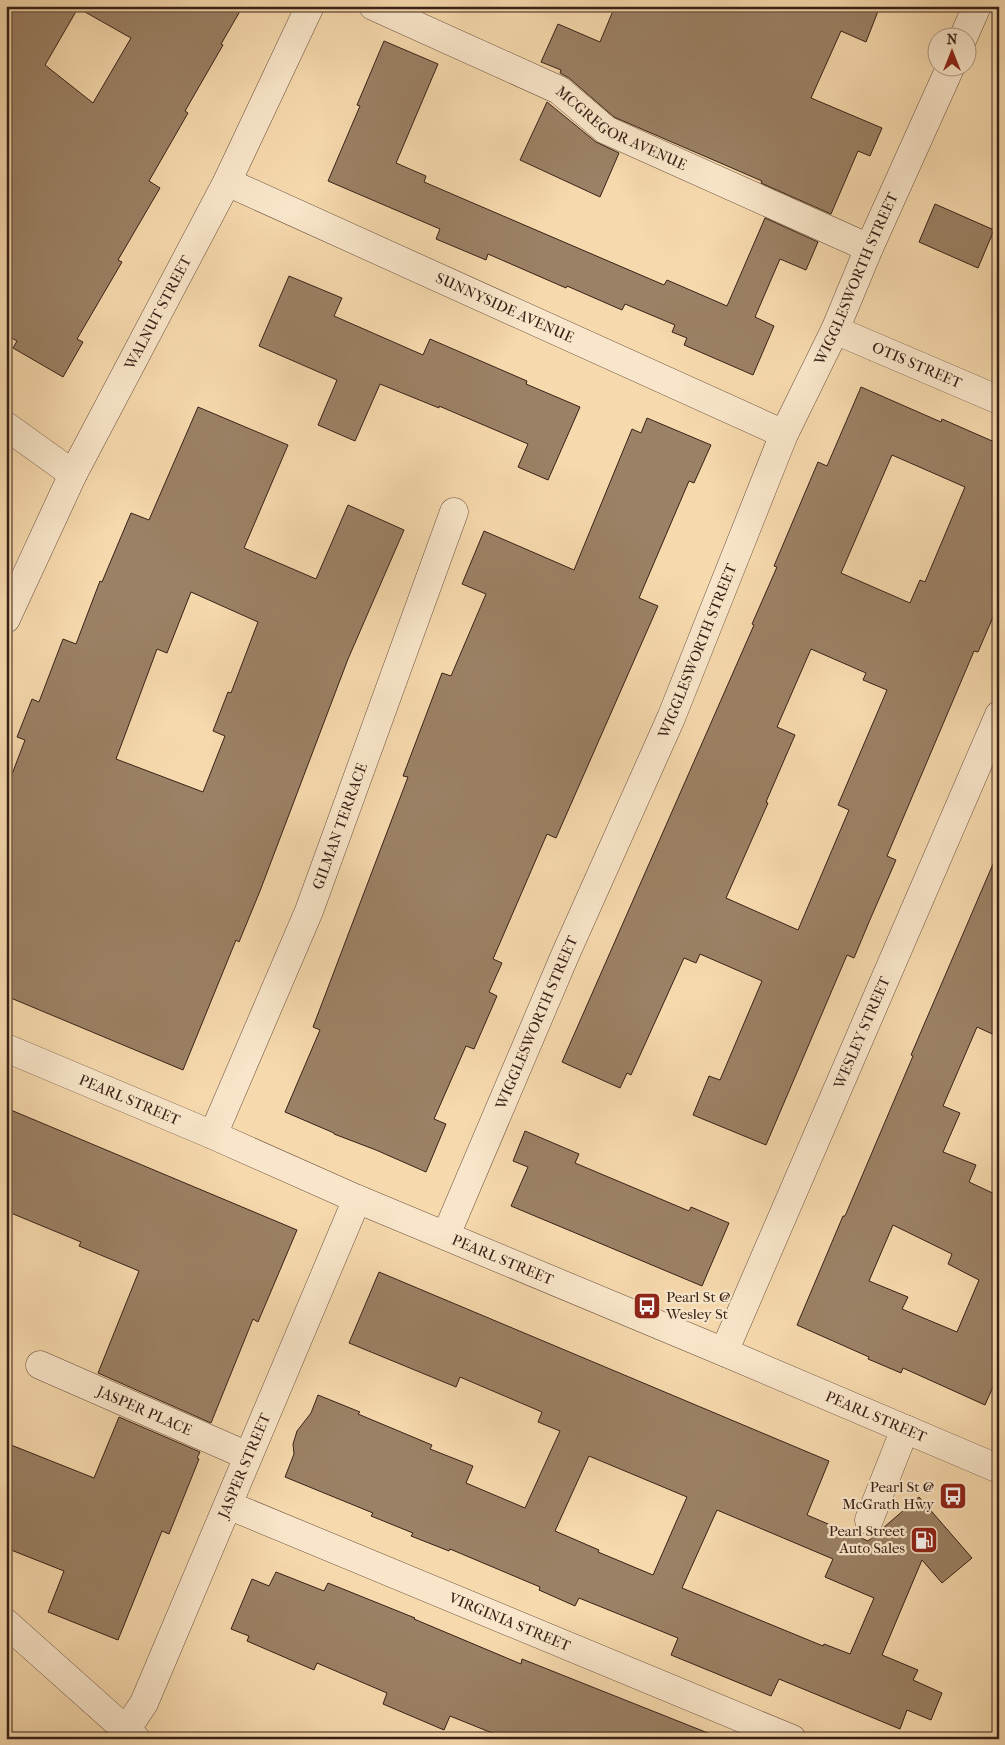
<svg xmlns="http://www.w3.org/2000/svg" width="1005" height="1745" font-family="'IM FELL French Canon',serif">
  <rect width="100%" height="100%" fill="#f6d9ad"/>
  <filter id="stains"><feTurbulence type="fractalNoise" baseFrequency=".004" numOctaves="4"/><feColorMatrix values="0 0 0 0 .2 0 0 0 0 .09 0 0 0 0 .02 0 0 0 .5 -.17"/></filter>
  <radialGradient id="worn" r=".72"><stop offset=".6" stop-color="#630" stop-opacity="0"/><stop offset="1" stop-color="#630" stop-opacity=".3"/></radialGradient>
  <path fill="#9b8165" stroke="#382117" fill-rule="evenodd" d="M 6,6 L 243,6 L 221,44 L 223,45 L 185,111 L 188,113 L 149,181 L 160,188 L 118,260 L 122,262 L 77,339 L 83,342 L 63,377 L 13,348 L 17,341 L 6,335 ZM 78,8 L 131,38 L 93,103 L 45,65 Z
    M 615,6 L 880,6 L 866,42 L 841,31 L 811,98 L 882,128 L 870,156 L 858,151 L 831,214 L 761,183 L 762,181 L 614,117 L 569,78 L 560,73 L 561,70 L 541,62 L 558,24 L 600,42 Z
    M 384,41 L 438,64 L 396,163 L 426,176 L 424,182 L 664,285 L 667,280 L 727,306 L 765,218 L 818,242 L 806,270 L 780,259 L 755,317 L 774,326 L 753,375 L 684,345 L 687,338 L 672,332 L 675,325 L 625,304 L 622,310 L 567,286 L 566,288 L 488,254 L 486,260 L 436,239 L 440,229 L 328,181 L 360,106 L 357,105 Z
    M 547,102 L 596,142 L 619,153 L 600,197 L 520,160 Z
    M 935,204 L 994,230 L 978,268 L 919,242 Z
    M 289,276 L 342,298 L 334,316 L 423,355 L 430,339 L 527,381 L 526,384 L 580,407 L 548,480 L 518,467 L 528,444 L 439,406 L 439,408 L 380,384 L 355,441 L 318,425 L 337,380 L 259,346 Z
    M 861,387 L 941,422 L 942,419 L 999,444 L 999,603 L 978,652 L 974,651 L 887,856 L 896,860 L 869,922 L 854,958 L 847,955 L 766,1145 L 693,1115 L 709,1076 L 720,1080 L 762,981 L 700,954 L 696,963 L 684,958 L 631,1075 L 627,1073 L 620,1088 L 562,1062 L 754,625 L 752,624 L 777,567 L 774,566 L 818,462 L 827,466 ZM 892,455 L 965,487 L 925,582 L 920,580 L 910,603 L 841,573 ZM 811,649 L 866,673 L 863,680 L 887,690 L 838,805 L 849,810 L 798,930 L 726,898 L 768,803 L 766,802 L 795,735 L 777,727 Z
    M 198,407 L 288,445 L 244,548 L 316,579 L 348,505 L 404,530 L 348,659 L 260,891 L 239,942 L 236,940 L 183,1070 L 6,996 L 6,790 L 25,740 L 17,737 L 32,699 L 39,702 L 63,639 L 76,644 L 100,581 L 102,582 L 131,513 L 149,520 ZM 191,592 L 258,622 L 231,693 L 228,692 L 213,731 L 225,736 L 203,792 L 116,759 L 157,649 L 167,653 Z
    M 647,418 L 711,445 L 694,483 L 689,481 L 639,598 L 658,606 L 556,838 L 547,834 L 493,959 L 502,963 L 489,992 L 497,996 L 474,1049 L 466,1046 L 434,1119 L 446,1124 L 426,1172 L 376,1150 L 334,1134 L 334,1133 L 285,1112 L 320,1030 L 313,1027 L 408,777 L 403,776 L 442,673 L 451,676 L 486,594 L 462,584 L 484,531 L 574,570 L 632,429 L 641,433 Z
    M 999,850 L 999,1037 L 977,1027 L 943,1106 L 960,1113 L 943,1152 L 976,1165 L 969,1182 L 999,1196 L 999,1373 L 985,1405 L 903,1368 L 901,1373 L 868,1359 L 869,1357 L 797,1325 L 843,1216 L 845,1216 L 913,1056 L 911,1055 ZM 893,1225 L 952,1254 L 948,1264 L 979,1280 L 957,1332 L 902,1309 L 908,1297 L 869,1281 Z
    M 6,1108 L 297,1230 L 258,1322 L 253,1319 L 211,1423 L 98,1373 L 139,1271 L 79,1246 L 81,1242 L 6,1211 Z
    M 525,1131 L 579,1154 L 575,1163 L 689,1211 L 691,1207 L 729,1223 L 702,1286 L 511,1206 L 528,1167 L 513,1161 Z
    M 379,1272 L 829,1461 L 807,1515 L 868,1541 L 919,1497 L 972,1558 L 942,1583 L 922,1560 L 882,1655 L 918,1670 L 913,1680 L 942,1693 L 931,1720 L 907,1710 L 900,1729 L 779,1679 L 771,1696 L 671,1655 L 678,1638 L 579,1598 L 575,1606 L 539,1590 L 540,1587 L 450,1549 L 449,1551 L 411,1536 L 413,1533 L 371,1516 L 373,1513 L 285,1477 L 294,1454 L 293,1444 L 297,1431 L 311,1413 L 318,1395 L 360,1412 L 358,1414 L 432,1445 L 430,1449 L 473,1466 L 466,1483 L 525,1508 L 560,1431 L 538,1422 L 542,1412 L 460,1377 L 456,1387 L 349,1343 ZM 589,1456 L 687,1497 L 653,1575 L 598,1552 L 599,1550 L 555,1531 ZM 717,1510 L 833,1559 L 825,1577 L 874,1598 L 850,1654 L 824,1644 L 823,1646 L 682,1588 Z
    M 119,1417 L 200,1452 L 197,1458 L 199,1459 L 169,1534 L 162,1531 L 118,1640 L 48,1612 L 64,1571 L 6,1548 L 6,1443 L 94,1478 Z
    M 276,1572 L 324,1591 L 328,1583 L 415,1618 L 414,1619 L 521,1664 L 522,1659 L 718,1737 L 718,1739 L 507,1739 L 450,1716 L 444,1730 L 383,1704 L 387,1693 L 317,1663 L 314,1670 L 247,1641 L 249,1636 L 231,1629 L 252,1579 L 269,1586 Z"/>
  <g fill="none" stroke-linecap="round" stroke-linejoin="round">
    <g stroke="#684f3c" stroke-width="29">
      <g id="minor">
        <path id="s1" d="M 373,6 L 559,90 L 606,130 L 869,248"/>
        <path d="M 963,38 L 977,6"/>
        <path id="s2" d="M 227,182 L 784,434"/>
        <path id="s3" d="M 835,330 L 999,400"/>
        <path d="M 6,426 L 73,474"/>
        <path id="s4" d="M 6,619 L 73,474 L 227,182 L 310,6"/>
        <path id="s5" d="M 6,1048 L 213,1135 L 357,1199 L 724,1352 L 999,1469"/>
        <path id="s6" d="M 213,1135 L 309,911 L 454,512"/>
        <path id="s7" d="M 446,1235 L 566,953 L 671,718 L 784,434 L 835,330 L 869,248 L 950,68"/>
        <path id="s8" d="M 724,1352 L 999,715"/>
        <path id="s9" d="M 40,1365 L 248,1456"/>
        <path id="s10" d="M 228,1505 L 792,1739"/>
        <path d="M 869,1520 L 905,1429"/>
        <path d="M 6,1623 L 136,1739"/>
        <path id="s11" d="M 126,1730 L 144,1703 L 357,1199"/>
      </g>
    </g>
    <use href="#minor" stroke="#f9e6ca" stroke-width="28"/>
  </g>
  <defs>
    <g id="bus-square" transform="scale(1.4375)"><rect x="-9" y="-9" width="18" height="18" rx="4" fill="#8f2418" stroke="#f9e6ca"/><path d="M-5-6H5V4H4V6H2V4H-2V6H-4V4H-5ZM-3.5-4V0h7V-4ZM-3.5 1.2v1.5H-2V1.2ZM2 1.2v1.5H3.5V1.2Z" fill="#fff"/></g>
    <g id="fuel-square" transform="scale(1.4375)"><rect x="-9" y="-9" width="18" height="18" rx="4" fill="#8f2418" stroke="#f9e6ca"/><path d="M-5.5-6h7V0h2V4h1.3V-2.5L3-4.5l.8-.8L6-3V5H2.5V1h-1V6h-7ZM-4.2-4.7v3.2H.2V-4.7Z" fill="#fff"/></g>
  </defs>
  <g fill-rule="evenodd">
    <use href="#bus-square" x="647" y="1306"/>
    <use href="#bus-square" x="953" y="1496"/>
    <use href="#fuel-square" x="924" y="1540"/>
  </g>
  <g text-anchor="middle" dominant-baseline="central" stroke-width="4.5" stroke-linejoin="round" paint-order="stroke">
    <g font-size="15" fill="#382117" stroke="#f9e6ca">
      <text stroke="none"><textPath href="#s1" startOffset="278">MCGREGOR AVENUE</textPath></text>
      <text stroke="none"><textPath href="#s7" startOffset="1041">WIGGLESWORTH STREET</textPath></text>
      <text stroke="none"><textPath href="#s2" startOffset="305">SUNNYSIDE AVENUE</textPath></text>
      <text stroke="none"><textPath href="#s4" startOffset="342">WALNUT STREET</textPath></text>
      <text stroke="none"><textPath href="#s3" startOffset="89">OTIS STREET</textPath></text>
      <text stroke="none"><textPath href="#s7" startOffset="636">WIGGLESWORTH STREET</textPath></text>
      <text stroke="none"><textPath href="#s6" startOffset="334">GILMAN TERRACE</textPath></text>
      <text stroke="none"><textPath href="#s7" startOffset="231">WIGGLESWORTH STREET</textPath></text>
      <text stroke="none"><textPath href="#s8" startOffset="348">WESLEY STREET</textPath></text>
      <text stroke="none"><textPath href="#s5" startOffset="134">PEARL STREET</textPath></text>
      <text stroke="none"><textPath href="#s5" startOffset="540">PEARL STREET</textPath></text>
      <text stroke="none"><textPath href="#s9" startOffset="114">JASPER PLACE</textPath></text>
      <text stroke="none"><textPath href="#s5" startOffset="945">PEARL STREET</textPath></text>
      <text stroke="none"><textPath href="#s11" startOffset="290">JASPER STREET</textPath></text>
      <text stroke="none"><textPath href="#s10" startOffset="305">VIRGINIA STREET</textPath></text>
    </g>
    <g font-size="15" fill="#382117" stroke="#f9e6ca" text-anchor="end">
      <text x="666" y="1297" text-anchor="start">Pearl St @<tspan x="666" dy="17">Wesley St</tspan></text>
      <text x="934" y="1487">Pearl St @<tspan x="934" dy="17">McGrath Hwy</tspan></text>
      <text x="905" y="1531">Pearl Street<tspan x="905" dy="17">Auto Sales</tspan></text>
    </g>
  </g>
  <rect width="1005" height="1745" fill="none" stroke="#f6d9ad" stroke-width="25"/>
  <rect x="8" y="8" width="990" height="1730" fill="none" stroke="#382117" stroke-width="2.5"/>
  <rect x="12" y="12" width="980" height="1720" fill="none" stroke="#382117"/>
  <g transform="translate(952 52)"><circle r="24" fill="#f9e6ca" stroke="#ac9782"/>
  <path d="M0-4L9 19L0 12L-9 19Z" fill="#8f2418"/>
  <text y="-8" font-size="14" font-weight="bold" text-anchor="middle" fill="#382117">N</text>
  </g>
  <rect width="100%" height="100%" filter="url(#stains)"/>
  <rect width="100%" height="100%" fill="url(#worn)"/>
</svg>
